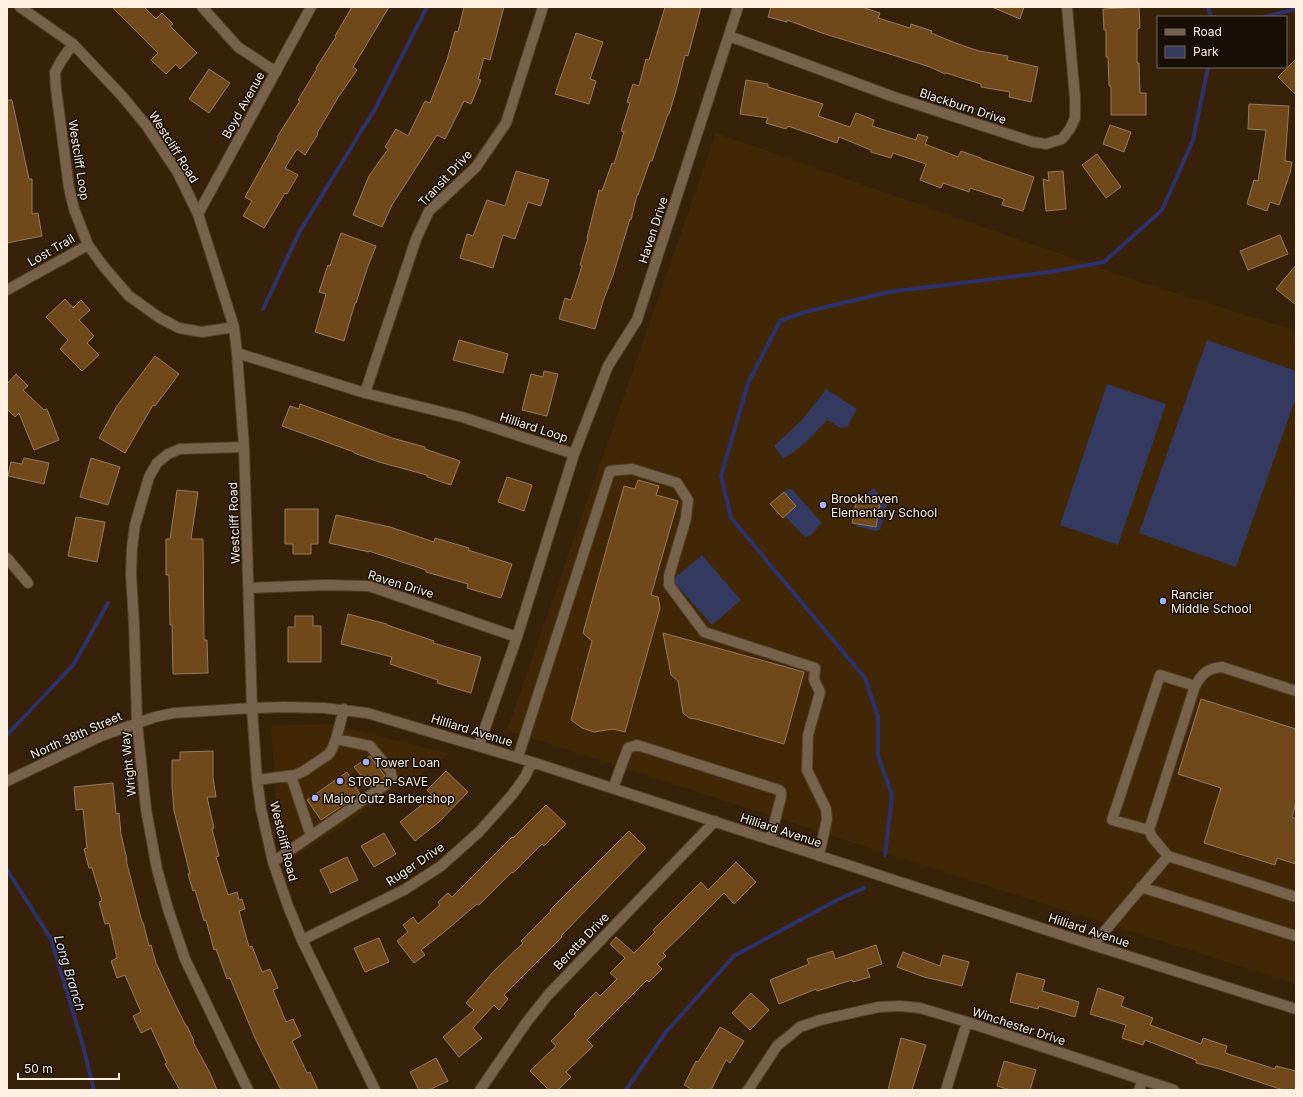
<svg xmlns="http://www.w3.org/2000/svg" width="1303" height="1097" font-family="Inter,sans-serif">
  <rect width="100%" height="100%" fill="#372209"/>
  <path fill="#422706" d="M 716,133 L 1134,280 L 1296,331 L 1296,984 L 941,871 L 507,730 Z
    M 332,724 L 449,754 L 289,861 L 276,799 L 271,726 Z"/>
  <path fill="#343960" d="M 1207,340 L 1296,371 L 1296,397 L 1236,567 L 1139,533 Z
    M 1107,384 L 1166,404 L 1118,545 L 1060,525 Z
    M 826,389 L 857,409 L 848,426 L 841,428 L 827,420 C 814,434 801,450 783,458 L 774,446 L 802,420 Z
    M 874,488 L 887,505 L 880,530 L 875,531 L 856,526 L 862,497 Z
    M 787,489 L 792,489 L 822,523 L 811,535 L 805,537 L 773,504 Z
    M 702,555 L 741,600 L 712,625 L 672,580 Z"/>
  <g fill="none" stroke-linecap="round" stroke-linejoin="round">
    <path stroke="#2d316c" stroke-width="4" d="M 1208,7 L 1211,17
      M 1264,17 L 1296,9
      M 263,309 L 300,231 L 376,107 L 427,7
      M 7,735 L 74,664 L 108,603
      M 885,855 L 892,795 L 878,756 L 878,717 L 865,678 L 731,518 L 721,476 L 748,383 L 780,321 L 805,312 L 889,292 L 1050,272 L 1104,262 L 1162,210 L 1193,140 L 1208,67
      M 7,870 L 51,939 L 82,1042 L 94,1090
      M 626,1090 L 666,1032 L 734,956 L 837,900 L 864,888"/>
  </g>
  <path fill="#70491b" stroke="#957b61" d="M 112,7 L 144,7 L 156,19 L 162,13 L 173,24 L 170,26 L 197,53 L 180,69 L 176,64 L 166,74 L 151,60 L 158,53 Z
    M 352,7 L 389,7 L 353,67 L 357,70 L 339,96 L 317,133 L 318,134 L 305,155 L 297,149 L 285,168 L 298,175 L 287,194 L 285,193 L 264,228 L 243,216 L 252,201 L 245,197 L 278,138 L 277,137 L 300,101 L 298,100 L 317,69 L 316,68 L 336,37 L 335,36 Z
    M 464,7 L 504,7 L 490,60 L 484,58 L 478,79 L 481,80 L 471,104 L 464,101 L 445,139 L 437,135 L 392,205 L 382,227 L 353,215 L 369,176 L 388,149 L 385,147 L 396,129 L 408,136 L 425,101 L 430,103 L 447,60 L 455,31 L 458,32 Z
    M 665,7 L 701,7 L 688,56 L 685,55 L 677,87 L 669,114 L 668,114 L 652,161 L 650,161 L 638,195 L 637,195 L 631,220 L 630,219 L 613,275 L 603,301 L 595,329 L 559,319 L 565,298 L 571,300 L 582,266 L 580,265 L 588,238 L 587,238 L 599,190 L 602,191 L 612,163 L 614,164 L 624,132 L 621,131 L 630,103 L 627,102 L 633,84 L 639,86 L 646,59 L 649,60 Z
    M 771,7 L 862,7 L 880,13 L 878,18 L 910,28 L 911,24 L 932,31 L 931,33 L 958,44 L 979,51 L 1008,56 L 1007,60 L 1038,67 L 1031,102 L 1009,97 L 1010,92 L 981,87 L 981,84 L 946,73 L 945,74 L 930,67 L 896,56 L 822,33 L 787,20 L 787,22 L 768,17 Z
    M 992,7 L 1024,7 L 1020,19 Z
    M 1139,7 L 1140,28 L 1137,29 L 1137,63 L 1139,63 L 1140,93 L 1146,93 L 1146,115 L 1111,115 L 1111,86 L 1109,86 L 1108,57 L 1106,57 L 1106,30 L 1104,30 L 1103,9 Z
    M 576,33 L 603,42 L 590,79 L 596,81 L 589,104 L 555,94 Z
    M 1296,59 L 1296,95 L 1278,77 Z
    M 209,69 L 230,83 L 209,113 L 189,99 Z
    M 746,80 L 768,84 L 768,87 L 823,104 L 818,116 L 850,127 L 856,113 L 874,120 L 872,126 L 916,140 L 918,134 L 928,137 L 925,144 L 958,157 L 961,151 L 981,158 L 981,159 L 1034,177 L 1023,211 L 1002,205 L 1004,199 L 970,188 L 969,192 L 943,183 L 941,188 L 920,180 L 926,164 L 893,153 L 891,158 L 871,152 L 871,150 L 839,137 L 837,143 L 788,126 L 786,129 L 766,123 L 768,118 L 740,114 Z
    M 7,100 L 12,100 L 29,179 L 32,179 L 32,214 L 38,213 L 42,236 L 7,243 Z
    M 1249,104 L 1289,106 L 1285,161 L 1292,162 L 1290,173 L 1279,205 L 1270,202 L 1267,211 L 1247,204 L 1254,180 L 1258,181 L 1266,130 L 1248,129 Z
    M 1110,125 L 1131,132 L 1124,152 L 1103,144 Z
    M 1097,154 L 1121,187 L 1106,198 L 1082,165 Z
    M 516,171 L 549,180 L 541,206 L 528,202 L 515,239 L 503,235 L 493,268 L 460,258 L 467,234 L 473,236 L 487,200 L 505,206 Z
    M 1063,171 L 1066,209 L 1046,211 L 1043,179 L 1049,181 L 1048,172 Z
    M 341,233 L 376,246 L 367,269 L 356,303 L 355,303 L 344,341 L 315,332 L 326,294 L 319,292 L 328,265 L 330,266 Z
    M 1280,235 L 1288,254 L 1248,270 L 1240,251 Z
    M 1296,265 L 1296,305 L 1276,289 Z
    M 65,299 L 73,308 L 81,300 L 90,310 L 79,320 L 94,336 L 87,343 L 99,355 L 82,371 L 60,349 L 68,340 L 46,317 Z
    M 459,340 L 508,354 L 503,373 L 453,360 Z
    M 155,356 L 179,374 L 155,406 L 153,405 L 125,453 L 99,438 L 117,406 Z
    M 544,371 L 558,374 L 547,416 L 522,410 L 531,374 L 543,377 Z
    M 16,374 L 28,386 L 23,390 L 44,410 L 47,409 L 59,440 L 34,450 L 19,413 L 15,417 L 7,409 L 7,384 Z
    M 300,404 L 392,438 L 425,447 L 425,449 L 460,461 L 451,485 L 427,477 L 427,475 L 379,462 L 354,453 L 354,452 L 282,426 L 290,406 L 299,409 Z
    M 24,458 L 49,463 L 44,484 L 8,476 L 11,462 L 22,464 Z
    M 91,458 L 120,467 L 108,505 L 80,497 Z
    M 507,477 L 532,485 L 524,511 L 498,502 Z
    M 638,480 L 659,486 L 656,495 L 678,501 L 651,595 L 658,597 L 660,608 L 625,732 L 613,729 L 594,732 L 582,728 L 571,720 L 592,641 L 583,633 L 624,486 L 635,489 Z
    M 177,490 L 198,492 L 191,539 L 203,539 L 204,640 L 207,640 L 208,673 L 173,674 L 172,625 L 170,625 L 169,575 L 166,575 L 166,539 L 170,539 Z
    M 784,492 L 796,506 L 783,518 L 770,504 Z
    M 857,498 L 880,503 L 876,527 L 852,523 Z
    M 285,509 L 318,509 L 318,544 L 311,544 L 311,554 L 293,554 L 293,544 L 285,544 Z
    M 336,515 L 390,527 L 434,542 L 435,538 L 469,548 L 468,550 L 512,564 L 501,598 L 467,588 L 468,584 L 426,572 L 426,570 L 369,551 L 369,552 L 329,543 Z
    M 76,517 L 105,522 L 97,562 L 68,556 Z
    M 348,614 L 387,624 L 387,625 L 434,641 L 433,643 L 481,657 L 471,693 L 437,683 L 438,680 L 390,664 L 392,657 L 341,644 Z
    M 295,616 L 313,616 L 313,626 L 321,626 L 321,662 L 288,662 L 288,627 L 295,627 Z
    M 663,633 L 804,672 L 784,744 L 696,719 L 689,718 L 683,713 L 678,681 L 671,675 Z
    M 1201,699 L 1296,729 L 1296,803 L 1292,817 L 1296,819 L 1296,864 L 1277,858 L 1275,865 L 1204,843 L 1221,788 L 1178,774 Z
    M 213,751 L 213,778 L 216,797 L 207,797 L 214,828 L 212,829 L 219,856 L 216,857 L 228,895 L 237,892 L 239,900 L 242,899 L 245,909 L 239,911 L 249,947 L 252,946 L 262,972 L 270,969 L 278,988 L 273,990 L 286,1022 L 293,1019 L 301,1036 L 292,1041 L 307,1073 L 310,1072 L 318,1090 L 281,1090 L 255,1038 L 230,978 L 227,979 L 216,949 L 214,950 L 206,920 L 204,921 L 195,890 L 193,891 L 188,874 L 190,874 L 174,811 L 172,787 L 172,760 L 180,760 L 180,752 Z
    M 370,756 L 385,776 L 371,787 L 354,767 Z
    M 446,771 L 468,792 L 439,822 L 415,841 L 400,822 L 433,796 L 427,790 Z
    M 347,772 L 360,794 L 321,820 L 307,800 Z
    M 113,783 L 116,814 L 119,813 L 121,834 L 127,860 L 126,860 L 142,922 L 143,922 L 149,946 L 151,945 L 156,963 L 172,998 L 186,1026 L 187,1026 L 194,1041 L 193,1042 L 210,1073 L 217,1090 L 180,1090 L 165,1064 L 167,1063 L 151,1028 L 141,1033 L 133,1016 L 141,1012 L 125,975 L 117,978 L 111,961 L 117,958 L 109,923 L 105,924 L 99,902 L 102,901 L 92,868 L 89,868 L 84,849 L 87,848 L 83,809 L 76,810 L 74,787 Z
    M 546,805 L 566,824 L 544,846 L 542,844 L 513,873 L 512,872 L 479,905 L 477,904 L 443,933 L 421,950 L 425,955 L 414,963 L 397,941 L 408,932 L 403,925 L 413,917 L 418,924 L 440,905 L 438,902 L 448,893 L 452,897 L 512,837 L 513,838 Z
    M 629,831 L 646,848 L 589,907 L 561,936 L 562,937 L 504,995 L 508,999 L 499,1010 L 494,1005 L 473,1028 L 482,1038 L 459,1057 L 443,1037 L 474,1010 L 466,1003 L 494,971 L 523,943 L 521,941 L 551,911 L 550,910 Z
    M 384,833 L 396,854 L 374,867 L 361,846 Z
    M 347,857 L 358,880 L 331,893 L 320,870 Z
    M 736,862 L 756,882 L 734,904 L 724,893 L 697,920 L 663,953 L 666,956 L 657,964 L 662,969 L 649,982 L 647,980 L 587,1040 L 593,1046 L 566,1072 L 571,1077 L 558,1090 L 549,1090 L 530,1071 L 556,1046 L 551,1041 L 576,1016 L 574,1014 L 596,992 L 600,996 L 617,979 L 610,973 L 625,958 L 610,944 L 616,937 L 634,953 L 655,932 L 653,930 L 701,882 L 708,890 Z
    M 379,938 L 389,962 L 365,972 L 354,948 Z
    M 876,945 L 882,964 L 867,969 L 870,977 L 853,982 L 852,980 L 817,991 L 816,989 L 779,1004 L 770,980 L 809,964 L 807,959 L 833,951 L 835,959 Z
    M 903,952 L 940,966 L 943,955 L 969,962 L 962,986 L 924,977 L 897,967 Z
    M 1017,973 L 1045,980 L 1042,991 L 1079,1002 L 1075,1017 L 1039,1006 L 1038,1009 L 1010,1002 Z
    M 1098,988 L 1124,997 L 1121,1006 L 1153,1018 L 1150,1025 L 1201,1044 L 1203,1038 L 1227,1046 L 1225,1053 L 1275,1069 L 1276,1066 L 1296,1071 L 1296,1090 L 1283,1090 L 1220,1069 L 1196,1063 L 1196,1060 L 1145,1040 L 1143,1045 L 1122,1038 L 1126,1025 L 1090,1014 Z
    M 751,993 L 769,1010 L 750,1030 L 732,1013 Z
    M 720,1027 L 744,1041 L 730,1063 L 726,1060 L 711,1090 L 693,1090 L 684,1085 L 696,1061 L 698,1062 Z
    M 901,1038 L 926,1045 L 912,1090 L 888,1090 Z
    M 436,1058 L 448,1081 L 429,1090 L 419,1090 L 410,1072 Z
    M 1004,1061 L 1036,1070 L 1030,1090 L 1010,1090 L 997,1086 Z"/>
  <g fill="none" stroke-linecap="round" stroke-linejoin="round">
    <g stroke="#533f27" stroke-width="12">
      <path id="minor" d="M 20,7 L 73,44 L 122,96 L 146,125 L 178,173 L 198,214 L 234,327 L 237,353 L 244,447 L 252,708 L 257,780 L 261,809 L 273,862 L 288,906 L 302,940 L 375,1090
        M 202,7 L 238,47 L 276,72
        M 729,36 L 894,97 L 1033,142 L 1046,144 L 1062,139 L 1070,129 L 1075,118 L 1075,98 L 1067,7
        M 73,44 L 61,61 L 55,72 L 56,89 L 69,188 L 74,209 L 88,245 L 104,267 L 129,296 L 160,318 L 179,328 L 202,332 L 234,327
        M 198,214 L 311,7
        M 7,290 L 88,245
        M 237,353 L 365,393 L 462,417 L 574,454
        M 365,393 L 416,239 L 429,211 L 476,167 L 506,123 L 543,7
        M 244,447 L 180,449 L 168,454 L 157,463 L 149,477 L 135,525 L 132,548 L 131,574 L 134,623 L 137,723 L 146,809 L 157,869 L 168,909 L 185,959 L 248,1090
        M 7,558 L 28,583
        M 249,588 L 326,585 L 369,586 L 517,637
        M 479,745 L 517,637 L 574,454 L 608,366 L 637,320 L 738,7
        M 518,757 L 610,471 L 632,469 L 677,483 L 688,500 L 686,518 L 669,576 L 669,585 L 704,632 L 815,668 L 814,680 L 820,692 L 808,735 L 807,770 L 826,809 L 827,819 L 819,856
        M 291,776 L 311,836
        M 257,780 L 295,775 L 304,771 L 329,754 L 332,749 L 336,739 L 344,709
        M 7,781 L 101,736 L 155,717 L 174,713 L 252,708 L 284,707 L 324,708 L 367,713 L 532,762 L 1093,945 L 1296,1009
        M 613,788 L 628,748 L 637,745 L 779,790 L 781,792 L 781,797 L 770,840
        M 1149,830 L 1112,820 L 1160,675 L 1195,686
        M 1168,856 L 1152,837 L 1149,830 L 1195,686 C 1202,674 1207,668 1222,667 L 1296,691
        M 273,862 L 388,783 L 392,777 L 390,770 L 370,746 L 336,739
        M 1141,887 L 1296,936
        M 302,940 L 404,890 L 441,866 L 479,832 L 512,795 L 525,777 L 532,762
        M 1093,945 L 1168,856 L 1296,897
        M 480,1090 L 526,1023 L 548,995 L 715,821
        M 748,1090 L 777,1046 L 800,1027 L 820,1020 L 879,1007 L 900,1006 L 920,1008 L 967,1022 L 1174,1090
        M 946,1090 L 967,1022
        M 1139,1090 L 1143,1080"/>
    </g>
    <use href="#minor" stroke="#78624b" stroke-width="10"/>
  </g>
  <g fill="#a5b1fc" stroke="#170e05" stroke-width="1.5">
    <circle cx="823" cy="505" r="4"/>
    <circle cx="1163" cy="601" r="4"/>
    <circle cx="366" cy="762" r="4"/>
    <circle cx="340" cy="781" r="4"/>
    <circle cx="315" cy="798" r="4"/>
  </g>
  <g text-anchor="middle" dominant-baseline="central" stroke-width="3" stroke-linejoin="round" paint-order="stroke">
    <g font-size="12" fill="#fff0e2" stroke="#170e05">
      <text transform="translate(243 105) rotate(-61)">Boyd Avenue</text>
      <text transform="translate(963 106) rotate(18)">Blackburn Drive</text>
      <text transform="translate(174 147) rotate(58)">Westcliff Road</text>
      <text transform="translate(79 160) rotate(81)">Westcliff Loop</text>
      <text transform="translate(445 178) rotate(-47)">Transit Drive</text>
      <text transform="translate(653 230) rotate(-72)">Haven Drive</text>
      <text transform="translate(51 250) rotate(-30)">Lost Trail</text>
      <text transform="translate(534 427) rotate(18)">Hilliard Loop</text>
      <text transform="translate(234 523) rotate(-92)">Westcliff Road</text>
      <text transform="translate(401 584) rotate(17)">Raven Drive</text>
      <text transform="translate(472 730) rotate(17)">Hilliard Avenue</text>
      <text transform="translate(76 735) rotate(-24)">North 38th Street</text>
      <text transform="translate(128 764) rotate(-96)">Wright Way</text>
      <text transform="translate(781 830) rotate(18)">Hilliard Avenue</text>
      <text transform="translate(284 841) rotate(76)">Westcliff Road</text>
      <text transform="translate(415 864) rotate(-34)">Ruger Drive</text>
      <text transform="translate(1089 930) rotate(18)">Hilliard Avenue</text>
      <text transform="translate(581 941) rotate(-46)">Beretta Drive</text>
      <text transform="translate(1019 1026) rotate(18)">Winchester Drive</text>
    </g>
    <g font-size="12" fill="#fff0e2" stroke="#170e05" text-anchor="start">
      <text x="831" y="498">Brookhaven<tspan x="831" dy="14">Elementary School</tspan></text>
      <text x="1171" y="594">Rancier<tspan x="1171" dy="14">Middle School</tspan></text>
      <text x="374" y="762">Tower Loan</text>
      <text x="348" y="781">STOP-n-SAVE</text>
      <text x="323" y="798">Major Cutz Barbershop</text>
    </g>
    <g font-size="13" font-style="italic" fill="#dce0f3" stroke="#170e05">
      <text transform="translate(70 973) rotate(73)">Long Branch</text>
    </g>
  </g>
  <rect width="1303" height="1097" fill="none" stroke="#fff0e2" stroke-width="16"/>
  <rect x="1157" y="16" width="130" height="52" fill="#170e05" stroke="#74685d"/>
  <rect x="1165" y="29" width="20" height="6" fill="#78624b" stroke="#74685d"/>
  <text x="1193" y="36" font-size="12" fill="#fff0e2">Road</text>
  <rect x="1165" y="46" width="20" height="12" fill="#343960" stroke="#74685d"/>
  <text x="1193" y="56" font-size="12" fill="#fff0e2">Park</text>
  <path d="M18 1073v6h101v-6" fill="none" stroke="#fff0e2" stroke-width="2"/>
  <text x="24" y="1073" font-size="12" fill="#fff0e2" stroke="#170e05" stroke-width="3" paint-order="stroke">50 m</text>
</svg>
